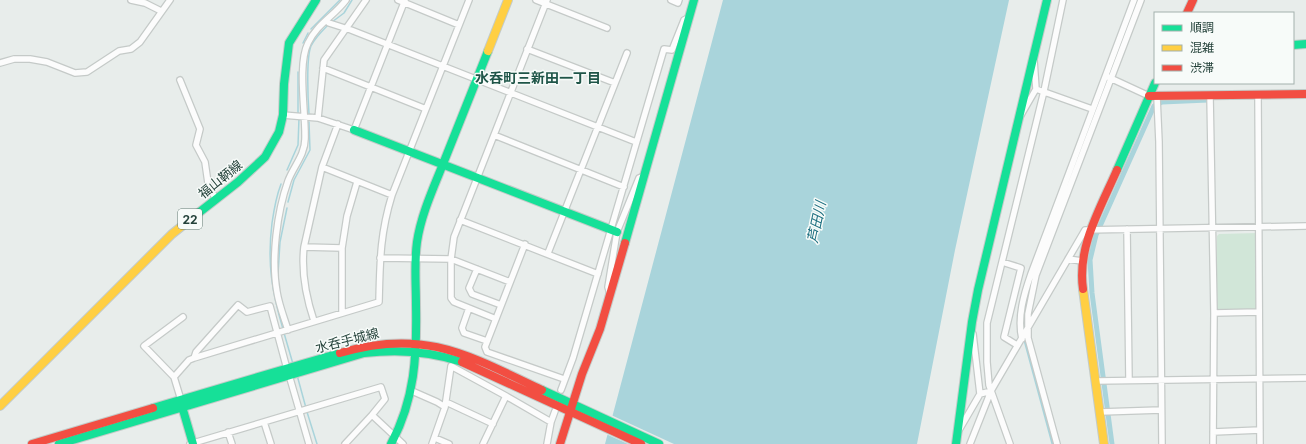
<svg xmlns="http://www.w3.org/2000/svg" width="1306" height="444" font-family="Inter,'Noto Sans JP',sans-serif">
  <rect width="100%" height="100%" fill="#e8edeb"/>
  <path fill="#d1e6d8" d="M 1258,233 L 1259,309 L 1216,311 L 1217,236 L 1219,234 Z"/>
  <path fill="#a9d4db" d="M 723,0 L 1009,0 L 955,250 L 917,444 L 605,444 Z"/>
  <path fill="#e8edeb" d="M 611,415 L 674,444 L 628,444 L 606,434 Z"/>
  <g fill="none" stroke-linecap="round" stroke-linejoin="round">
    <path stroke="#a9d4db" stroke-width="1.5" d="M 332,22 L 344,13 L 352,0
      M 311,29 L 340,0
      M 303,43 L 308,33
      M 298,72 L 298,114
      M 309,114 C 308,100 306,58 311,46 C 315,38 321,32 327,26
      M 287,170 L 298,145 L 299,118
      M 281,184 C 276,197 274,209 272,223 C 267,263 272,292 283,329
      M 288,202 L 294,180 L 310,150 L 309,122
      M 278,274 L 280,242 L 287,208
      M 284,333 L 293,364
      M 297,375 L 306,408
      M 307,412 L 317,444"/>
    <path stroke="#a9d4db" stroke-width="5" d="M 1028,293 L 1023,319 L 1024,333 L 1054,444
      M 1112,444 L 1092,293 L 1090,260 L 1096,235 L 1154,106 L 1162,102 L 1208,100"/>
    <g stroke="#c5cac8" stroke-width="8">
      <path id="street" d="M 131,0 L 145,3 L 161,11
        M 398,0 L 459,25
        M 536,0 L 607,28
        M 671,0 L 678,3 L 679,0
        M 329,23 L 351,30 L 636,142
        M 527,49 L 615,83
        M 0,63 L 14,59 L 30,59 L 47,62 L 75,73 L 87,72 L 119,51 L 131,49 L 140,42 L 170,0
        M 323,68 L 426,109
        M 1108,77 L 1149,96
        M 180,80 L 200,129 L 196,145 L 205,162 L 208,183 L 215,198
        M 1036,89 L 1092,109
        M 1258,95 L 1260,444
        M 1210,96 L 1214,313 L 1213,444
        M 1157,97 L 1159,142 L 1162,444
        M 283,115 L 318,118 L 354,130 L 405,0
        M 1021,115 L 1036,89 L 1034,60
        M 318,118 L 324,60 L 366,0
        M 338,124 L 322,167 L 304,247 L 342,248 L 347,216 L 357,182
        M 494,135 L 624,187
        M 322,167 L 392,195
        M 460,220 L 598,274
        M 1127,229 L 1129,380
        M 525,244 L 485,347 L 487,352 L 564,379
        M 304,247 C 301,273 306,297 314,321
        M 548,253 L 627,53
        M 380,258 L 451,259 L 510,282
        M 1068,259 L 1082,261
        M 1002,262 L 1021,268 L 1004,337 L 1017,345
        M 477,269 L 469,288 L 472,294 L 501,305
        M 610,294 L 608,287 L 617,232 L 639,178 L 644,176
        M 469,308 L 462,328 L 464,333 L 487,341
        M 342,313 L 342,248
        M 1214,313 L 1259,312
        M 496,319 L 454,302 L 451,298 L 451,259 L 454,237 L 547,0
        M 288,330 C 284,317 279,305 277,292 C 271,259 277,212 288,181 C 293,167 305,155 305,139 C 306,114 297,65 308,43 C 316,25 335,15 346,0
        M 973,334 L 980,394
        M 1022,339 C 1017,317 1024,294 1031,274 L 1134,0
        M 194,358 L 196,352 L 238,305 L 247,312 L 270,306 L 287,369
        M 289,375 L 309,444
        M 174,377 L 144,346 L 183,317
        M 1096,381 L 1306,378
        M 561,390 L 573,358 L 664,49 L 672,50 L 684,20 L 688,18
        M 412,391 L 437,402 L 445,407
        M 181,400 L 174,377 L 189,360 L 194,358 L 379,302 C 380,261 380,234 392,195 L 469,0
        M 446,402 L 493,424
        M 1100,412 L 1161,410
        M 264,422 L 271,444
        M 551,422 L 555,411
        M 959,430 L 980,394 L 991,391 L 995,384 L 1085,230 L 1306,226
        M 228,432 L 232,444
        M 1213,432 L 1260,430
        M 435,438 L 449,444
        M 190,444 L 381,387 L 385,399 L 372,415
        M 345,444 L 372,415 L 403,444
        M 432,444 L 445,407 L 451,366 L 506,396 L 551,422 L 547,444
        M 483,444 L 506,396
        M 970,444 L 991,391
        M 1010,444 L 989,385 L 987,362 L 987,323 L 1044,91 L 1063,0
        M 1057,444 L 1028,338 L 1028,314 L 1036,275 L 1141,0"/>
    </g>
    <g stroke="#c3cbc8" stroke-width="10">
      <path id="fast" d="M 1293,45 L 1306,44
        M 354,130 L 617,232
        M 1117,170 L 1155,83
        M 192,218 L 238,182 L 265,157 L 279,132 L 283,115 L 284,84 L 289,43 L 316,0
        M 625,243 L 694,0
        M 542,390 L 659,444
        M 181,403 L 193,444
        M 153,408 L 340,353
        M 59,444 L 364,353 C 398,349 430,351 462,362
        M 391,444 C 415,399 417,356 416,305 C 416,284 414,263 417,242 C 421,215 433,189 443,164 C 458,126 473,88 488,51
        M 956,444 L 972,322 L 978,290 L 1047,0"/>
    </g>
    <g stroke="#c3cbc8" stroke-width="10">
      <path id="slow" d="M 488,51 L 508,0
        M 1083,289 L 1104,444
        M 0,406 L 172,234 L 192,218"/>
    </g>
    <g stroke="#c3cbc8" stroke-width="10">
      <path id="jam" d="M 1187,13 L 1193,0
        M 1149,96 L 1306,94
        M 1083,289 C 1077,247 1100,209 1117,170
        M 340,353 C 424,328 468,355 542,390
        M 462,362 L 641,444
        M 32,444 L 153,408
        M 560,444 L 582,374 L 600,329 L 625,243"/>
    </g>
    <use href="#street" stroke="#fcfcfc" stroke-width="5.5"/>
    <use href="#fast" stroke="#16e098" stroke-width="8"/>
    <use href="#slow" stroke="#ffcf43" stroke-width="8"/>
    <use href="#jam" stroke="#f24e42" stroke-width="8"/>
  </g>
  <g text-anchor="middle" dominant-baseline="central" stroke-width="3" stroke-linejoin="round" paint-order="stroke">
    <rect fill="#f7fbf9" stroke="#637a73" stroke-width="1" x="178" y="209" width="24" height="20" rx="3"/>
    <g font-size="12" font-weight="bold" fill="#24423a">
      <text x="190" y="219">22</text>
    </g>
    <g font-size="13" fill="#24423a" stroke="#f7fbf9">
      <text transform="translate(220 179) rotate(-39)">福山鞆線</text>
      <text transform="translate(347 340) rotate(-14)">水呑手城線</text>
    </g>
    <g font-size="14" font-weight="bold" fill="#1f5548" stroke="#f7fbf9">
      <text x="538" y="77">水呑町三新田一丁目</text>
    </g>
    <g font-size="14" font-style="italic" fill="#1c6f80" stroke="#f7fbf9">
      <text transform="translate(816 222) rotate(-78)">芦田川</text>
    </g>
  </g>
  <rect x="1154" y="12" width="140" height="72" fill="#f7fbf9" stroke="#a3b1ad"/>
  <rect x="1162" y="25" width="20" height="6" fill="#16e098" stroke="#a3b1ad"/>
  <text x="1190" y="32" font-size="12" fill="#24423a">順調</text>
  <rect x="1162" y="45" width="20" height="6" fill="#ffcf43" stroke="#a3b1ad"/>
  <text x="1190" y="52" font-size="12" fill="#24423a">混雑</text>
  <rect x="1162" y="65" width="20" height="6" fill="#f24e42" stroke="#a3b1ad"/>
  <text x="1190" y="72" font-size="12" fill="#24423a">渋滞</text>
</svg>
